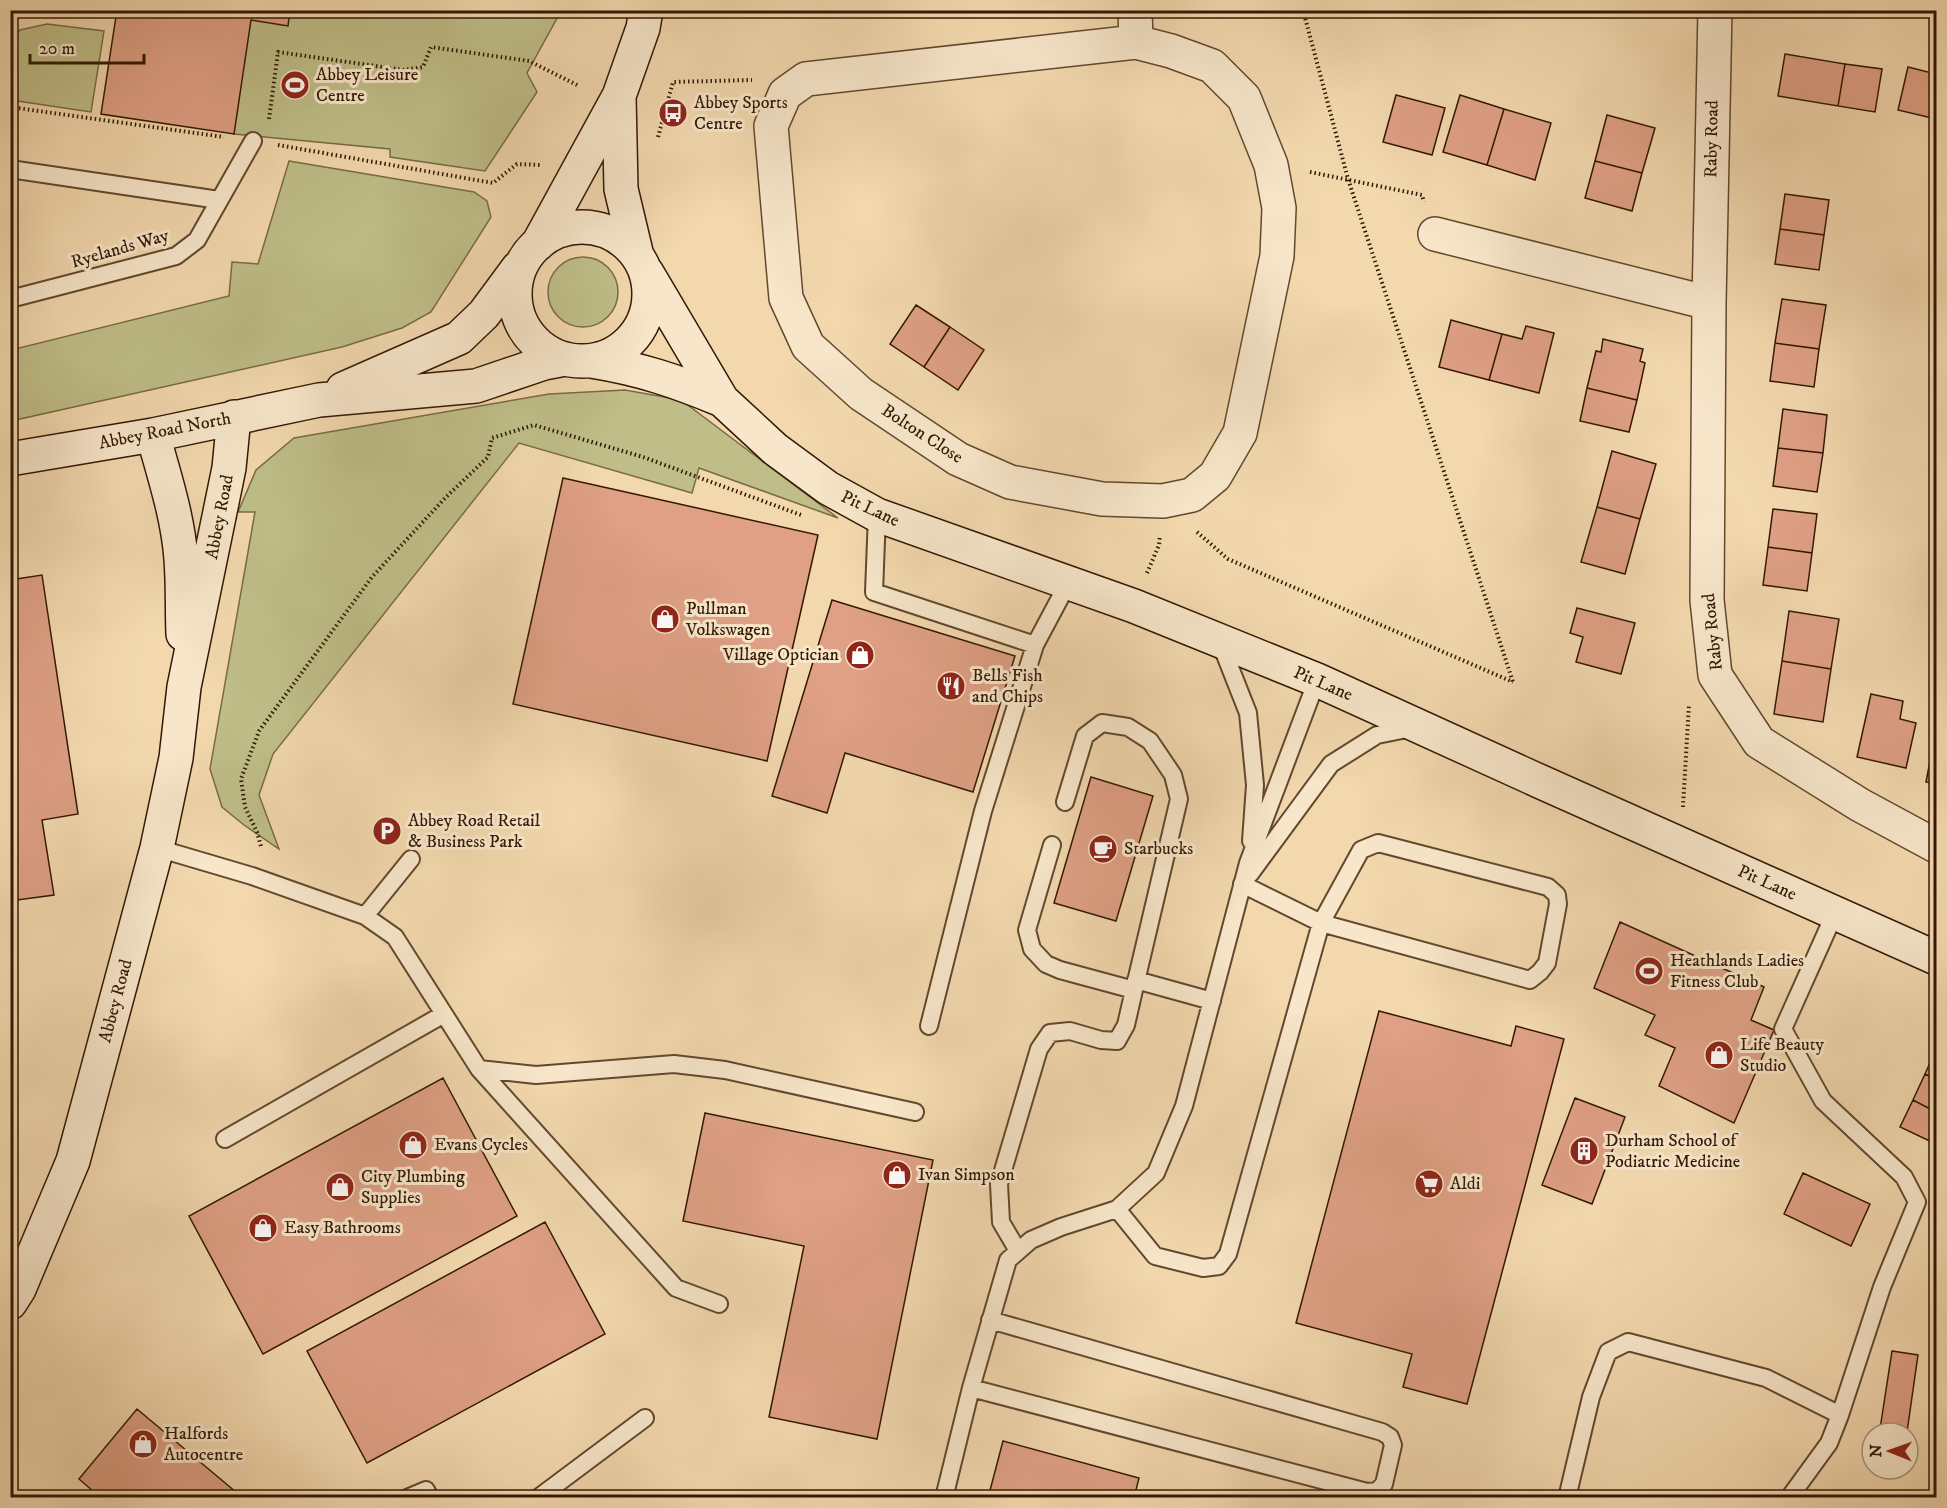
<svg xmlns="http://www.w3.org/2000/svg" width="1947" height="1508" font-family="'IM FELL DW Pica',serif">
  <rect width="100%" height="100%" fill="#f3d8ae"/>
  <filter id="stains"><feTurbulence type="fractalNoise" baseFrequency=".00333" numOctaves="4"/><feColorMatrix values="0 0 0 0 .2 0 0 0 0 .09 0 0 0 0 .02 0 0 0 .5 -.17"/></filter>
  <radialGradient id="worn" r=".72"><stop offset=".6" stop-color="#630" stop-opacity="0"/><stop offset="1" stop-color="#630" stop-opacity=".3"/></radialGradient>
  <path fill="#bfbe88" stroke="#796b46" stroke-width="1.5" d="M 117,11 L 561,11 L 527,73 L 537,92 L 485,171 L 390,157 L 390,149 L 234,134 Z
    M 47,24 L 104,31 L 91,112 L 11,100 L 11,42 L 20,30 Z
    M 289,161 L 474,192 L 487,201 L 491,217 L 431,312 L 402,328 L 342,347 L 11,421 L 11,350 L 229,296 L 232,262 L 258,264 Z
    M548 292a35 35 0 1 1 70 0a35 35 0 1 1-70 0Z
    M 625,390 L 681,400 L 838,518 L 699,468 L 692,493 L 519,443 L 273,754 L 259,795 L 279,849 L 244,825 L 222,807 L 210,769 L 255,512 L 238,512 L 256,470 L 294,438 L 549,394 Z"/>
  <path fill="#dfa085" stroke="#331804" stroke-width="1.5" d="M 117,10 L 290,10 L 288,26 L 251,20 L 234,134 L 101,114 Z
    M 1785,54 L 1845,64 L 1838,106 L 1778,96 Z
    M 1845,64 L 1882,69 L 1875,112 L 1838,106 Z
    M 1908,67 L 1936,74 L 1936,119 L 1898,110 Z
    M 1396,95 L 1445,108 L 1432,155 L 1383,142 Z
    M 1460,95 L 1504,109 L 1487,165 L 1443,152 Z
    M 1504,109 L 1551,123 L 1535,180 L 1487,165 Z
    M 1607,115 L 1655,128 L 1642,173 L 1595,161 Z
    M 1595,161 L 1642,173 L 1632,211 L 1585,198 Z
    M 1785,194 L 1829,200 L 1824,235 L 1780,229 Z
    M 1780,229 L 1824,235 L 1819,270 L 1775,264 Z
    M 1782,299 L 1826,305 L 1819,349 L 1775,343 Z
    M 916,305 L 950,327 L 924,367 L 890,344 Z
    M 1451,320 L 1502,334 L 1489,380 L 1439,367 Z
    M 1526,326 L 1554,333 L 1539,393 L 1489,380 L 1502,334 L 1522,339 Z
    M 950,327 L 984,350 L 958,390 L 924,367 Z
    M 1603,339 L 1643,349 L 1640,361 L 1645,363 L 1637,400 L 1587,388 L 1596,351 L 1601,352 Z
    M 1775,343 L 1819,349 L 1814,387 L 1770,381 Z
    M 1587,388 L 1637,400 L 1629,432 L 1580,421 Z
    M 1783,409 L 1827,415 L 1823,453 L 1778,448 Z
    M 1778,448 L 1823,453 L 1817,492 L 1773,486 Z
    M 1612,451 L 1656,464 L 1640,519 L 1597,507 Z
    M 563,478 L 818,535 L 767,761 L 513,704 Z
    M 1597,507 L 1640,519 L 1625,574 L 1581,562 Z
    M 1773,509 L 1817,514 L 1812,553 L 1768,547 Z
    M 1768,547 L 1812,553 L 1807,591 L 1763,585 Z
    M 42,575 L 78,814 L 42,820 L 54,895 L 10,901 L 10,580 Z
    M 832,600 L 1015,656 L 973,792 L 845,753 L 827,813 L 772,796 Z
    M 1577,608 L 1635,623 L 1621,674 L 1576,662 L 1583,637 L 1570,633 Z
    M 1789,611 L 1839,619 L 1831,669 L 1782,661 Z
    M 1782,661 L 1831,669 L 1823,722 L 1774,714 Z
    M 1871,694 L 1903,701 L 1900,719 L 1916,723 L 1906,768 L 1857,757 Z
    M 1935,735 L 1936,735 L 1936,784 L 1926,782 Z
    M 1091,777 L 1153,796 L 1116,921 L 1054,903 Z
    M 1620,922 L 1764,987 L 1751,1020 L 1774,1030 L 1734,1123 L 1659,1086 L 1675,1048 L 1645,1035 L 1655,1015 L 1594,988 Z
    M 1379,1011 L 1511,1046 L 1516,1026 L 1564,1039 L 1467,1404 L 1403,1387 L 1412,1354 L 1296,1323 Z
    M 1936,1049 L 1936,1079 L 1925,1074 Z
    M 1925,1074 L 1936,1079 L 1936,1112 L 1913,1100 Z
    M 443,1078 L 517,1216 L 263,1354 L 189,1216 Z
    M 1575,1098 L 1625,1117 L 1592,1204 L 1542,1185 Z
    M 1913,1100 L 1936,1112 L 1936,1144 L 1900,1127 Z
    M 705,1113 L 933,1160 L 877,1439 L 769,1417 L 804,1246 L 683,1221 Z
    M 1803,1173 L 1870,1204 L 1851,1246 L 1784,1214 Z
    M 545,1222 L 605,1334 L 367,1463 L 307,1351 Z
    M 1892,1351 L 1918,1355 L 1907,1432 L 1880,1429 Z
    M 137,1409 L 243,1498 L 101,1498 L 79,1479 Z
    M 1003,1441 L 1139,1478 L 1134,1498 L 988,1498 Z"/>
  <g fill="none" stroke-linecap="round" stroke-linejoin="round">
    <g stroke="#63482e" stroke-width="20">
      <path id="lane" d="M 10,169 L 219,200
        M 10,299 L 176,256 L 197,240 L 253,141
        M 877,515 L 874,592 L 1035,645 L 1068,583
        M 1220,642 L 1248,713 L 1255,785 L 1251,841
        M 1052,845 L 1027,930 L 1032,949 L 1046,964 L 1060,970 L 1134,990 L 1179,799 L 1173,775 L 1150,741 L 1128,727 L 1102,723 L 1085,736 L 1065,802
        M 157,848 L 252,876 L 365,916 L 395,937 L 479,1069 L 536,1075 L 674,1064 L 725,1070 L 915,1112
        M 1250,874 L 1331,764 L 1377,735 L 1412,728
        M 365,916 L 411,859
        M 1136,980 L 1212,1001
        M 929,1026 L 983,811 L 1035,645
        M 479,1069 L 676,1288 L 719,1304
        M 225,1139 L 444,1014
        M 1117,1209 L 1155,1256 L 1203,1268 L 1219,1266 L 1228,1254 L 1321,923 L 1361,850 L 1378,843 L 1548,887 L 1557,895 L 1558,904 L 1547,963 L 1540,972 L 1530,980 L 1321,923 L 1242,884
        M 1018,1251 L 1001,1222 L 999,1184 L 1039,1049 L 1050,1033 L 1070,1031 L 1101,1040 L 1117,1041 L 1126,1025 L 1134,990
        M 971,1388 L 1367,1492 L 1377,1491 L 1384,1484 L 1393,1445 L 1390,1437 L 1382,1432 L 990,1320
        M 407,1498 L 426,1490 L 430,1498
        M 538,1498 L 645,1418
        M 944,1498 L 971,1388 L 1008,1260 L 1031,1240 L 1061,1227 L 1117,1209 L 1156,1173 L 1184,1106 L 1248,863 L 1317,680
        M 1567,1498 L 1591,1397 L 1608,1352 L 1628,1342 L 1766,1378 L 1840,1415
        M 1789,1498 L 1829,1443 L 1840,1415 L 1882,1287 L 1917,1202 L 1904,1177 L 1823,1101 L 1783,1029 L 1835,913"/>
    </g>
    <g stroke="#63482e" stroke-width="36">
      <path id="street" d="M 1135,10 L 1136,42
        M 1715,10 L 1709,303 L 1707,600 L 1715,675 L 1759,742 L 1860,805 L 1936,846
        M 1136,42 L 1171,51 L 1212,66 L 1244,98 L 1271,165 L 1279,208 L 1277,256 L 1240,433 L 1215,476 L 1192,495 L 1163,501 L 1102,499 L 1010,482 L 958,459 L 861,394 L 808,346 L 786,298 L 771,126 L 785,94 L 806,79 Z
        M 1435,234 L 1709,303"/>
    </g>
    <g stroke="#331804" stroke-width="36">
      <path id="secondary" d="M 619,96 L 621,189 L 636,252
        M515 294a67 67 0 1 1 134 0a67 67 0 1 1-134 0Z
        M 538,244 L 619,96 L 643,28 L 646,10
        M 647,273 L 722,400 L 775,449 L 828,488 L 877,515 L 1134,606 L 1317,680 L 1539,781 L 1936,958
        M 591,361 C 641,369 676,381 722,400
        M 343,389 L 459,338 L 484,314 L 518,268
        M 153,435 C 164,475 178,517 181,559 C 183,584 182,609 183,634
        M 10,459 L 153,435 L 319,400 L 476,386 L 544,363 L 565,359
        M 10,1303 L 19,1289 L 73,1161 L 157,848 L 176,758 L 184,687 L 229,468 L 234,417"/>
    </g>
    <path stroke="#331804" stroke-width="4" stroke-dasharray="1.5 3" stroke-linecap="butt" d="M 1303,10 L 1348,179 L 1513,682
      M 10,107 L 224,137
      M 269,119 L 278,52 L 404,70 L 423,67 L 431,47 L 529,61 L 579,86
      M 658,137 L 673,82 L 752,80
      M 278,145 L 493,183 L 517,164 L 540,165
      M 1310,172 L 1422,195 L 1424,202
      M 1197,532 L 1228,559 L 1513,682
      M 1147,573 L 1159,545 L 1160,535
      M 1683,807 L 1689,704
      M 261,846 L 257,832 L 245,807 L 241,779 L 259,731 L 372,577 L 446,497 L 488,457 L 492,438 L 534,425 L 643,457 L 801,515"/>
    <use href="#lane" stroke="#f7e6ca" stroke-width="16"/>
    <use href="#street" stroke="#f7e6ca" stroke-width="33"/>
    <use href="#secondary" stroke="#f7e6ca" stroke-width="33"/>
  </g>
  <defs>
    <g id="stadium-disc" transform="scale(1.5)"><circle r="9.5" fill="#8f2418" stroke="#f7e6ca"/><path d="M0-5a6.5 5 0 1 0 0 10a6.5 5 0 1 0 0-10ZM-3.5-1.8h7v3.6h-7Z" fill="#fff"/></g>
    <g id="bus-disc" transform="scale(1.5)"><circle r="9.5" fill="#8f2418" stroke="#f7e6ca"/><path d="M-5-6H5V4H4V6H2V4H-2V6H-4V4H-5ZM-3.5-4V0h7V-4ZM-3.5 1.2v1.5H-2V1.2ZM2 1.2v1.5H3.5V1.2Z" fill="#fff"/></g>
    <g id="shop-disc" transform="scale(1.5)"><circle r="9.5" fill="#8f2418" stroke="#f7e6ca"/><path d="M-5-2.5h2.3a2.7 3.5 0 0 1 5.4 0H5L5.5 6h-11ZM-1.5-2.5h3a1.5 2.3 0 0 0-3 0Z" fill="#fff"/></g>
    <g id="restaurant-disc" transform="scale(1.5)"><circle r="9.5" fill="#8f2418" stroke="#f7e6ca"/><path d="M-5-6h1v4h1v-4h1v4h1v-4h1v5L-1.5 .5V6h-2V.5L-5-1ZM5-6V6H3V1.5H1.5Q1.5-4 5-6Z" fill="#fff"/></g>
    <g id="parking-disc" transform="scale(1.5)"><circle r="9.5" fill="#8f2418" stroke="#f7e6ca"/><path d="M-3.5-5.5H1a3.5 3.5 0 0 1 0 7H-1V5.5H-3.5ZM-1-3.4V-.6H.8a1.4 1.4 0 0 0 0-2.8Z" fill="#fff"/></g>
    <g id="cafe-disc" transform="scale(1.5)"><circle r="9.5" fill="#8f2418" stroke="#f7e6ca"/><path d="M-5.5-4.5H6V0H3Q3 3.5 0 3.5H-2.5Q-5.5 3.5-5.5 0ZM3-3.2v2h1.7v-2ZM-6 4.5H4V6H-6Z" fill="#fff"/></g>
    <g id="building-disc" transform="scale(1.5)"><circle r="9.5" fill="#8f2418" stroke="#f7e6ca"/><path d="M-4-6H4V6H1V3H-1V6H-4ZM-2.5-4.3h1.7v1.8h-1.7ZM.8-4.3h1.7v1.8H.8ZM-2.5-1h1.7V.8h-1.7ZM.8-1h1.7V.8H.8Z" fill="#fff"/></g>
    <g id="supermarket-disc" transform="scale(1.5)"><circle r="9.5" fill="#8f2418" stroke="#f7e6ca"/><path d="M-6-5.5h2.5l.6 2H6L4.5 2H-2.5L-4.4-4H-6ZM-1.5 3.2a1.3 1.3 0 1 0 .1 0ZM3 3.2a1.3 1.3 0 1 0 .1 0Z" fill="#fff"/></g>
  </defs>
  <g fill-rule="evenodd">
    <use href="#stadium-disc" x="295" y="85"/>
    <use href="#bus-disc" x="673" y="113"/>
    <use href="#shop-disc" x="665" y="619"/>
    <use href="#shop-disc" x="860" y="655"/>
    <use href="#restaurant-disc" x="951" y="686"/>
    <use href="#parking-disc" x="387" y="831"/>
    <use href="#cafe-disc" x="1103" y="849"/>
    <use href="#stadium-disc" x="1649" y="971"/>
    <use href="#shop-disc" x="1719" y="1055"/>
    <use href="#shop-disc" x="413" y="1145"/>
    <use href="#building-disc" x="1584" y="1151"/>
    <use href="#shop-disc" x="897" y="1175"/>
    <use href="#supermarket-disc" x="1429" y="1184"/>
    <use href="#shop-disc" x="340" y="1187"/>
    <use href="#shop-disc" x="263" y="1228"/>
    <use href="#shop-disc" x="143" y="1444"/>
  </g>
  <g text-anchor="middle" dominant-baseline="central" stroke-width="6" stroke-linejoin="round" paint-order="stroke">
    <g font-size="18" fill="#331804" stroke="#f7e6ca" text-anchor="start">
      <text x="316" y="75">Abbey Leisure<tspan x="316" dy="21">Centre</tspan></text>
      <text x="694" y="103">Abbey Sports<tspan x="694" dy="21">Centre</tspan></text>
      <text x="686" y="609">Pullman<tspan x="686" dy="21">Volkswagen</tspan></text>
      <text x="839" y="655" text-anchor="end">Village Optician</text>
      <text x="972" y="676">Bells Fish<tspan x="972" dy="21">and Chips</tspan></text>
      <text x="408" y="821">Abbey Road Retail<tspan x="408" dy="21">&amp; Business Park</tspan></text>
      <text x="1124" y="849">Starbucks</text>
      <text x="1670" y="961">Heathlands Ladies<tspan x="1670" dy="21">Fitness Club</tspan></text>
      <text x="1740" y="1045">Life Beauty<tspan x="1740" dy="21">Studio</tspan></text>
      <text x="1605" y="1141">Durham School of<tspan x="1605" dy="21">Podiatric Medicine</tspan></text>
      <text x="434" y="1145">Evans Cycles</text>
      <text x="918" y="1175">Ivan Simpson</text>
      <text x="361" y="1177">City Plumbing<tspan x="361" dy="21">Supplies</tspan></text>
      <text x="1450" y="1184">Aldi</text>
      <text x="284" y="1228">Easy Bathrooms</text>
      <text x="164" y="1434">Halfords<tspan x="164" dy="21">Autocentre</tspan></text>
    </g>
    <g font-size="18" fill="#331804" stroke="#f7e6ca">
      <text transform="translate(1712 139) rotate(-89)">Raby Road</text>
      <text transform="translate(120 249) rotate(-16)">Ryelands Way</text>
      <text transform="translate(165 431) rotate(-11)">Abbey Road North</text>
      <text transform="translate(922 434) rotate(33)">Bolton Close</text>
      <text transform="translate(870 509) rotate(25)">Pit Lane</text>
      <text transform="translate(220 517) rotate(-79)">Abbey Road</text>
      <text transform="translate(1713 632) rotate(-96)">Raby Road</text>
      <text transform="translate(1323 684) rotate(23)">Pit Lane</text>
      <text transform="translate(1767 883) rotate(24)">Pit Lane</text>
      <text transform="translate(116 1001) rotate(-75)">Abbey Road</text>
    </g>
  </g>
  <rect width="1947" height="1508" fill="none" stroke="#f3d8ae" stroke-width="36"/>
  <rect x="12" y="12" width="1923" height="1484" fill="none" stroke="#331804" stroke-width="3"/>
  <rect x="18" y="18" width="1911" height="1472" fill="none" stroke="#331804" stroke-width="1.5"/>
  <g transform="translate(1890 1451) rotate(271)"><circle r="28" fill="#f7e6ca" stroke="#a9947b" stroke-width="1.5"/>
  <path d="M0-4.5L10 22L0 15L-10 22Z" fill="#8f2418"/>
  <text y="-9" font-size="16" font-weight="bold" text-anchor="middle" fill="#331804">N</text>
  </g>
  <path d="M30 54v9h114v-9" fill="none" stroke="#331804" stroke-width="3"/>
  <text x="39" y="54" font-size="18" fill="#331804" stroke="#f7e6ca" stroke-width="4.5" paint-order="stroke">20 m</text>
  <rect width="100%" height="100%" filter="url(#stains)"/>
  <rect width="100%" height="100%" fill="url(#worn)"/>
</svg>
